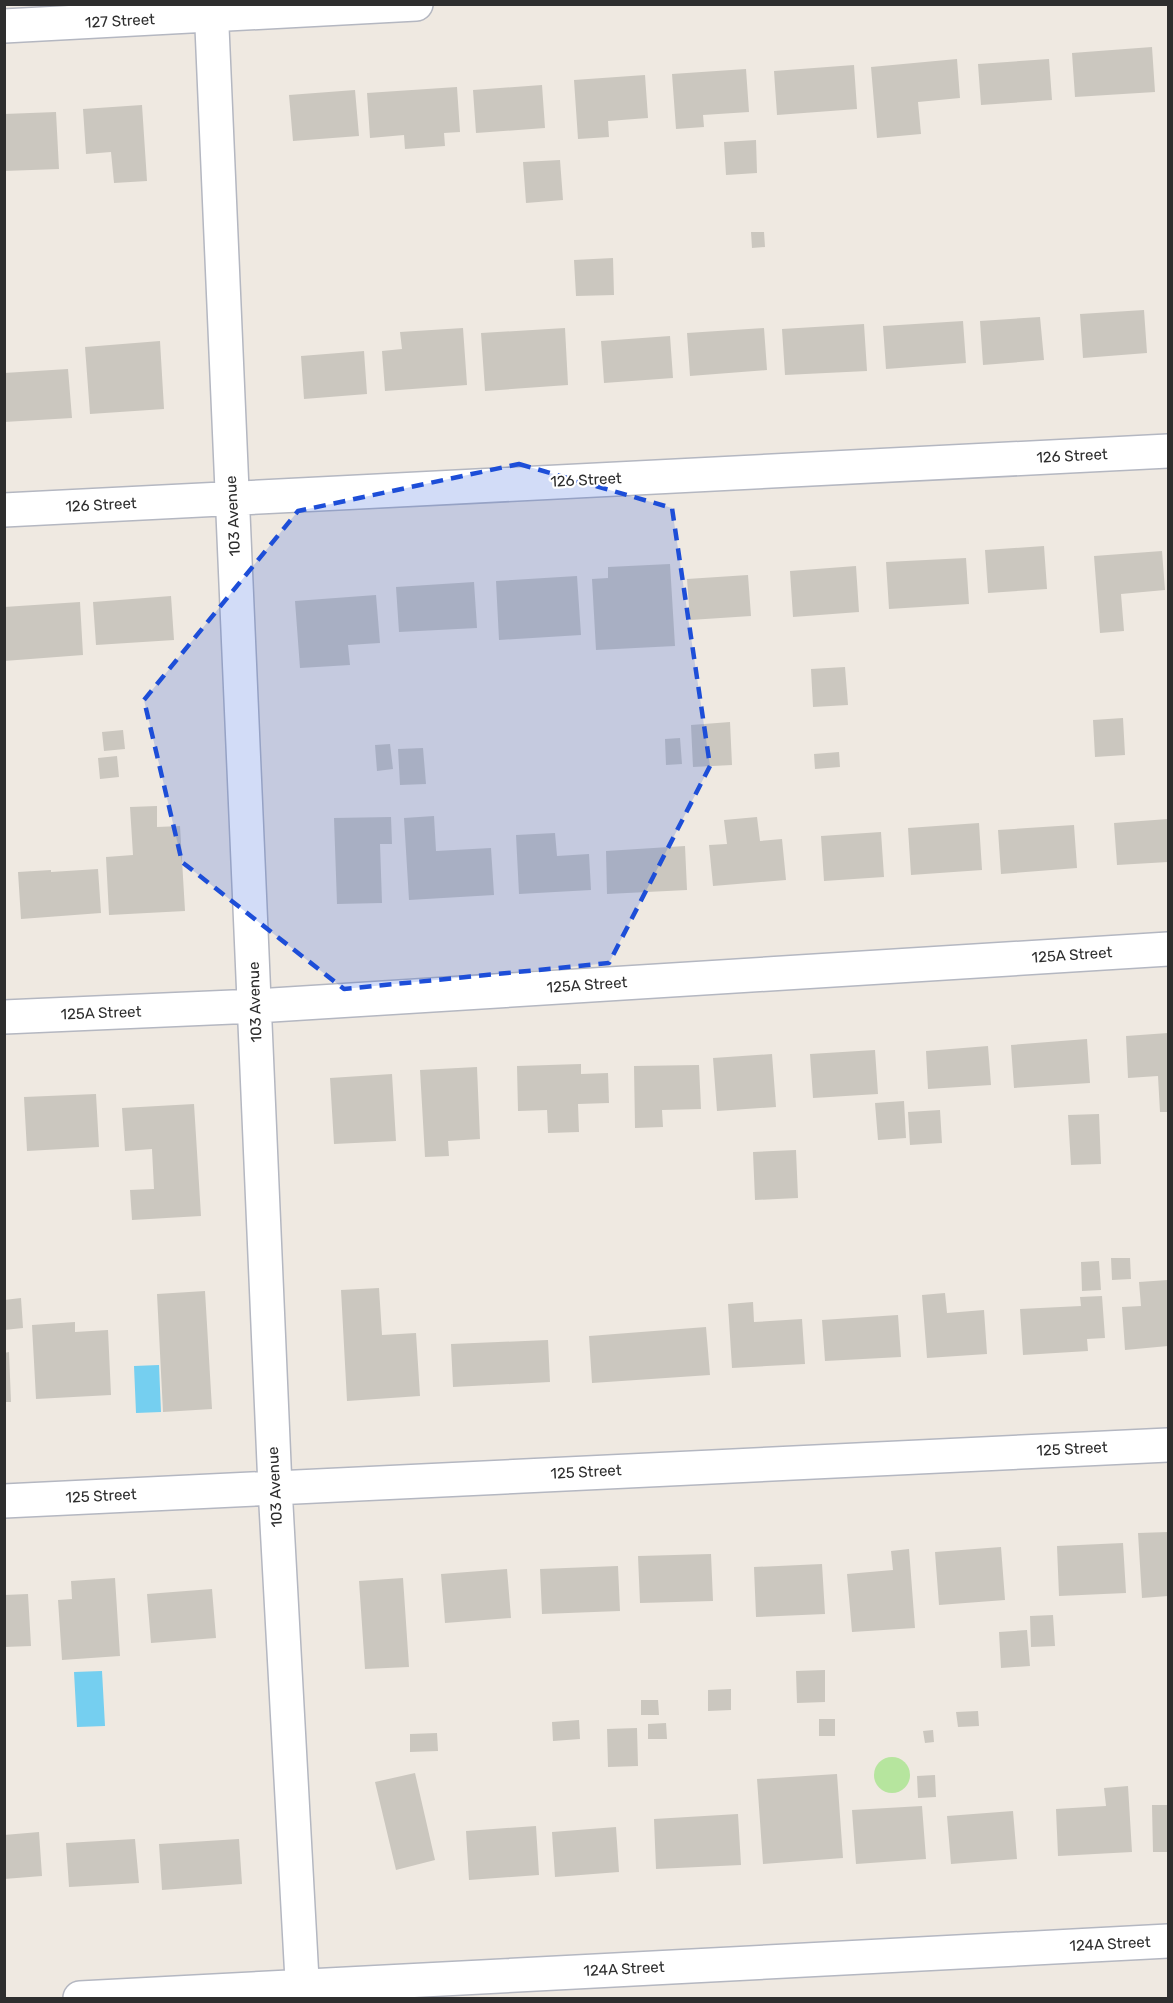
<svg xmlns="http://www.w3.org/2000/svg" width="1173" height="2003" font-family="Rubik,sans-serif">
  <rect width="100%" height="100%" fill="#efe9e1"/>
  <path fill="#b6e59e" d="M874 1775a18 18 0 1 1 36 0a18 18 0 1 1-36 0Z"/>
  <path fill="#75cff0" d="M 159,1365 L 161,1412 L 136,1413 L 134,1366 Z
    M 102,1671 L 105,1726 L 77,1727 L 74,1672 Z"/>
  <path fill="#cbc7bf" d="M 1152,47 L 1155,92 L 1075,97 L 1072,53 Z
    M 957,59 L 960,98 L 918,102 L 921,134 L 877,138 L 871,67 Z
    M 1049,59 L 1052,100 L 981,105 L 978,64 Z
    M 854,65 L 857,109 L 777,115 L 774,71 Z
    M 746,69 L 749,112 L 703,115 L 704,127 L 676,129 L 672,74 Z
    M 645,75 L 648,118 L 608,121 L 609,137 L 578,139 L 574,80 Z
    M 542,85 L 545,128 L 476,133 L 473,90 Z
    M 457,87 L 460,132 L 444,133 L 445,146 L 405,149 L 404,135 L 370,138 L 367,93 Z
    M 355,90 L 359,136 L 293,141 L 289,95 Z
    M 142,105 L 147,181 L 114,183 L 111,152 L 86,154 L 83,109 Z
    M 56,112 L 59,169 L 4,171 L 4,114 Z
    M 756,140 L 757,173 L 726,175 L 724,142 Z
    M 560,160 L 563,200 L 526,203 L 523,162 Z
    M 751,232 L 764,232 L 765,247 L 752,248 Z
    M 613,258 L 614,295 L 576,296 L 574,260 Z
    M 1144,310 L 1147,353 L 1083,358 L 1080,314 Z
    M 1040,317 L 1044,360 L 983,365 L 980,321 Z
    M 963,321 L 966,363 L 886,369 L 883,326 Z
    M 864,324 L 867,371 L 785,375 L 782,329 Z
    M 463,328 L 467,385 L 385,391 L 382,351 L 402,349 L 400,332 Z
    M 565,328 L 568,385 L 485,391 L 481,333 Z
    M 764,328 L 767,370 L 690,376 L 687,333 Z
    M 670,336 L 673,378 L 604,383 L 601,341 Z
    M 160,341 L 164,409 L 90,414 L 85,347 Z
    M 364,351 L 367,394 L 304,399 L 301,356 Z
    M 68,369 L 72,418 L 4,422 L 4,373 Z
    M 1044,546 L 1047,589 L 988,593 L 985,550 Z
    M 1162,551 L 1165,590 L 1121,594 L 1124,631 L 1100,633 L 1094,556 Z
    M 966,558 L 969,604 L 889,609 L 886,562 Z
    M 670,564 L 675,646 L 596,650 L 592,579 L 608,578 L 608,567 Z
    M 856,566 L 859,612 L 793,617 L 790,571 Z
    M 748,575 L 751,616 L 690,620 L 687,579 Z
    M 577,576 L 581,635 L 499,640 L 496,581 Z
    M 474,582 L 477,628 L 399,632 L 396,587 Z
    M 376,595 L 380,643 L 348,645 L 350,665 L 300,668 L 295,601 Z
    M 171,596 L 174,640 L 96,645 L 93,602 Z
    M 80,602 L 83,655 L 4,661 L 4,607 Z
    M 845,667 L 848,705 L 813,707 L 811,669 Z
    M 1123,718 L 1125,755 L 1095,757 L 1093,720 Z
    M 730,722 L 732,765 L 693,767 L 691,725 Z
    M 123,730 L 125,749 L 104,751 L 102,732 Z
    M 680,738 L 682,764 L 666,765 L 665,739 Z
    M 390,744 L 393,769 L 377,771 L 375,745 Z
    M 423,748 L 426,784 L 400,785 L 398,749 Z
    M 839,752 L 840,767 L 815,769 L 814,754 Z
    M 117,756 L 119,777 L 100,779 L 98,758 Z
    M 157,806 L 157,827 L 180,826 L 185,911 L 109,915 L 106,857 L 133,855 L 130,807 Z
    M 434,816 L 436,851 L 491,848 L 494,895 L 409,900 L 404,818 Z
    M 391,817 L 392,844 L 380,844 L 382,903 L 337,904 L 334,818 Z
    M 757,817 L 760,841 L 782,839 L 786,880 L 713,886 L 709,845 L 727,844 L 724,820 Z
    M 1168,819 L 1168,862 L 1117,865 L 1114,823 Z
    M 979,823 L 982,870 L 911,875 L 908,828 Z
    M 1074,825 L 1077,868 L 1001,874 L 998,830 Z
    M 881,832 L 884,877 L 824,881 L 821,836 Z
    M 555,833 L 557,856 L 589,854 L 591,890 L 519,894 L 516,835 Z
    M 685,846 L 687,890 L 607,894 L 606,851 Z
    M 98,869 L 101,913 L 21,919 L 18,872 L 51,870 L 51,872 Z
    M 1168,1033 L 1168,1112 L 1160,1112 L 1158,1076 L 1128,1078 L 1126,1036 Z
    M 1087,1039 L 1090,1083 L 1014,1088 L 1011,1045 Z
    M 988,1046 L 991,1085 L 928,1089 L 926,1051 Z
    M 875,1050 L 878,1094 L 813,1098 L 810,1054 Z
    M 772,1054 L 776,1107 L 717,1111 L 713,1058 Z
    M 581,1064 L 581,1074 L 608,1073 L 609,1103 L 578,1104 L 579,1132 L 548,1133 L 547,1110 L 518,1111 L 517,1066 Z
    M 699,1065 L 701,1109 L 662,1110 L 663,1127 L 635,1128 L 634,1066 Z
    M 477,1067 L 480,1139 L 448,1141 L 449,1156 L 425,1157 L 420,1070 Z
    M 392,1074 L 396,1141 L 334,1144 L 330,1078 Z
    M 96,1094 L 99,1147 L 27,1151 L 24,1097 Z
    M 904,1101 L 906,1138 L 878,1140 L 875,1103 Z
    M 194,1104 L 201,1216 L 132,1220 L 130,1190 L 154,1189 L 152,1149 L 125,1151 L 122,1108 Z
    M 940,1110 L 942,1143 L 910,1145 L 908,1112 Z
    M 1099,1114 L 1101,1164 L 1071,1165 L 1068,1115 Z
    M 796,1150 L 798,1198 L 755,1200 L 753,1152 Z
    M 1111,1258 L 1130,1258 L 1131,1279 L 1112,1280 Z
    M 1099,1261 L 1101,1290 L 1082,1291 L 1081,1262 Z
    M 1168,1280 L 1168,1346 L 1125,1350 L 1122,1307 L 1141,1306 L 1139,1282 Z
    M 379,1288 L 382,1335 L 416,1333 L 420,1396 L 347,1401 L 341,1290 Z
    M 205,1291 L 212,1409 L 163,1412 L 157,1294 Z
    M 945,1293 L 947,1313 L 984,1310 L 987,1354 L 927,1358 L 922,1295 Z
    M 1102,1296 L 1105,1338 L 1087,1339 L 1088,1351 L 1023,1355 L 1020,1309 L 1081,1306 L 1080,1297 Z
    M 21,1298 L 23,1328 L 4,1330 L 4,1300 Z
    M 753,1302 L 754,1322 L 802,1319 L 805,1364 L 732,1368 L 728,1304 Z
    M 898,1315 L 901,1357 L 825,1361 L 822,1320 Z
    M 75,1322 L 75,1332 L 108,1330 L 111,1395 L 36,1399 L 32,1325 Z
    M 706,1327 L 710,1375 L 592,1383 L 589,1336 Z
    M 548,1340 L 550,1382 L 453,1387 L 451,1344 Z
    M 9,1352 L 11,1402 L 4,1402 L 4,1353 Z
    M 1168,1532 L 1168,1596 L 1142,1598 L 1138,1533 Z
    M 1123,1543 L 1126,1593 L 1059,1596 L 1057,1546 Z
    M 1001,1547 L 1005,1600 L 939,1605 L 935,1552 Z
    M 909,1549 L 915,1628 L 852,1632 L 847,1574 L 893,1570 L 891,1551 Z
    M 711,1554 L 713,1601 L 640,1603 L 638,1556 Z
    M 822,1564 L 825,1614 L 756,1617 L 754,1567 Z
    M 618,1566 L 620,1611 L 542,1614 L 540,1569 Z
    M 507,1569 L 511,1618 L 445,1623 L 441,1574 Z
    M 115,1578 L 120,1656 L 62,1660 L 58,1600 L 72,1599 L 71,1581 Z
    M 403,1578 L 409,1667 L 365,1669 L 359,1581 Z
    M 212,1589 L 216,1638 L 151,1643 L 147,1594 Z
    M 28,1594 L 31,1646 L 4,1647 L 4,1595 Z
    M 1053,1615 L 1055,1646 L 1031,1647 L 1030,1616 Z
    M 1027,1630 L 1030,1666 L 1001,1668 L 999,1632 Z
    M 825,1670 L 825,1702 L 797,1703 L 796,1671 Z
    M 731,1689 L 731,1710 L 708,1711 L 708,1690 Z
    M 641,1700 L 658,1700 L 659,1715 L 641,1715 Z
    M 978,1711 L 979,1726 L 958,1727 L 956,1712 Z
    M 819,1719 L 835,1719 L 835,1736 L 819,1736 Z
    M 579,1720 L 580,1739 L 553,1741 L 552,1722 Z
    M 666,1723 L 667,1739 L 648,1739 L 648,1724 Z
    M 637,1728 L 638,1766 L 608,1767 L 607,1729 Z
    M 933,1730 L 934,1742 L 925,1743 L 923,1731 Z
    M 437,1733 L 438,1751 L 410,1752 L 410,1734 Z
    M 415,1773 L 435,1860 L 396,1870 L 375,1782 Z
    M 837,1774 L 843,1858 L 763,1864 L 757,1779 Z
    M 935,1775 L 936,1797 L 918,1798 L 917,1776 Z
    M 1128,1786 L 1132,1852 L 1058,1856 L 1056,1809 L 1106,1806 L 1104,1788 Z
    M 1152,1805 L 1168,1805 L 1168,1852 L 1153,1852 Z
    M 922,1806 L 926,1859 L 856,1864 L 852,1810 Z
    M 1013,1811 L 1017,1859 L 951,1864 L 947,1816 Z
    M 738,1814 L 741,1865 L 656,1869 L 654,1819 Z
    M 536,1826 L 539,1875 L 469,1880 L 466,1831 Z
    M 616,1827 L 619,1872 L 555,1877 L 552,1832 Z
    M 39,1832 L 42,1876 L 4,1879 L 4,1835 Z
    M 135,1839 L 139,1883 L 69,1887 L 66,1843 Z
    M 239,1839 L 242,1884 L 162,1890 L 159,1844 Z"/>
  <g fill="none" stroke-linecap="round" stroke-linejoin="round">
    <g stroke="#b4b7c1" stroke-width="36">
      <path id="minor" d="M 211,4 L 275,1487 L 303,1998
        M 4,26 L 416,4
        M 4,510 L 1168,451
        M 4,1017 L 256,1006 L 1168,949
        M 4,1501 L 1168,1445
        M 80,1998 L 1168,1941"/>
    </g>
    <use href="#minor" stroke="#fff" stroke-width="33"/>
  </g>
  <path fill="#1d4ed8" fill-opacity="0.2" stroke="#1d4ed8" stroke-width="4.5" stroke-dasharray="12 8" stroke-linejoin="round" d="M 519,464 L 672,508 L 710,766 L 609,963 L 344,989 L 182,862 L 144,700 L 298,511 Z"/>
  <g text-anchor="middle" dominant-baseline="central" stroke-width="4.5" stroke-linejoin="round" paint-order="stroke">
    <g font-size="15" fill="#2e2e2e" stroke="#fff">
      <text transform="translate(120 21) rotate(-3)">127 Street</text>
      <text transform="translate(1072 456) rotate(-3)">126 Street</text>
      <text transform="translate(586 480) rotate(-3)">126 Street</text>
      <text transform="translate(101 505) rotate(-3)">126 Street</text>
      <text transform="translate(233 516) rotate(-93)">103 Avenue</text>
      <text transform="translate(1072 955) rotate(-4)">125A Street</text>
      <text transform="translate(587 985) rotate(-4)">125A Street</text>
      <text transform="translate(255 1002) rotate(-92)">103 Avenue</text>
      <text transform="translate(101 1013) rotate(-2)">125A Street</text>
      <text transform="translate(1072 1449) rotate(-3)">125 Street</text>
      <text transform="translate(586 1472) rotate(-3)">125 Street</text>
      <text transform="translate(275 1487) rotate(-93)">103 Avenue</text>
      <text transform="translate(101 1496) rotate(-3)">125 Street</text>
      <text transform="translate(1110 1944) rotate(-3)">124A Street</text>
      <text transform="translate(624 1969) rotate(-3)">124A Street</text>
    </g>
  </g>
  <rect width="1173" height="2003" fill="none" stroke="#2e2e2e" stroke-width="12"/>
</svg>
